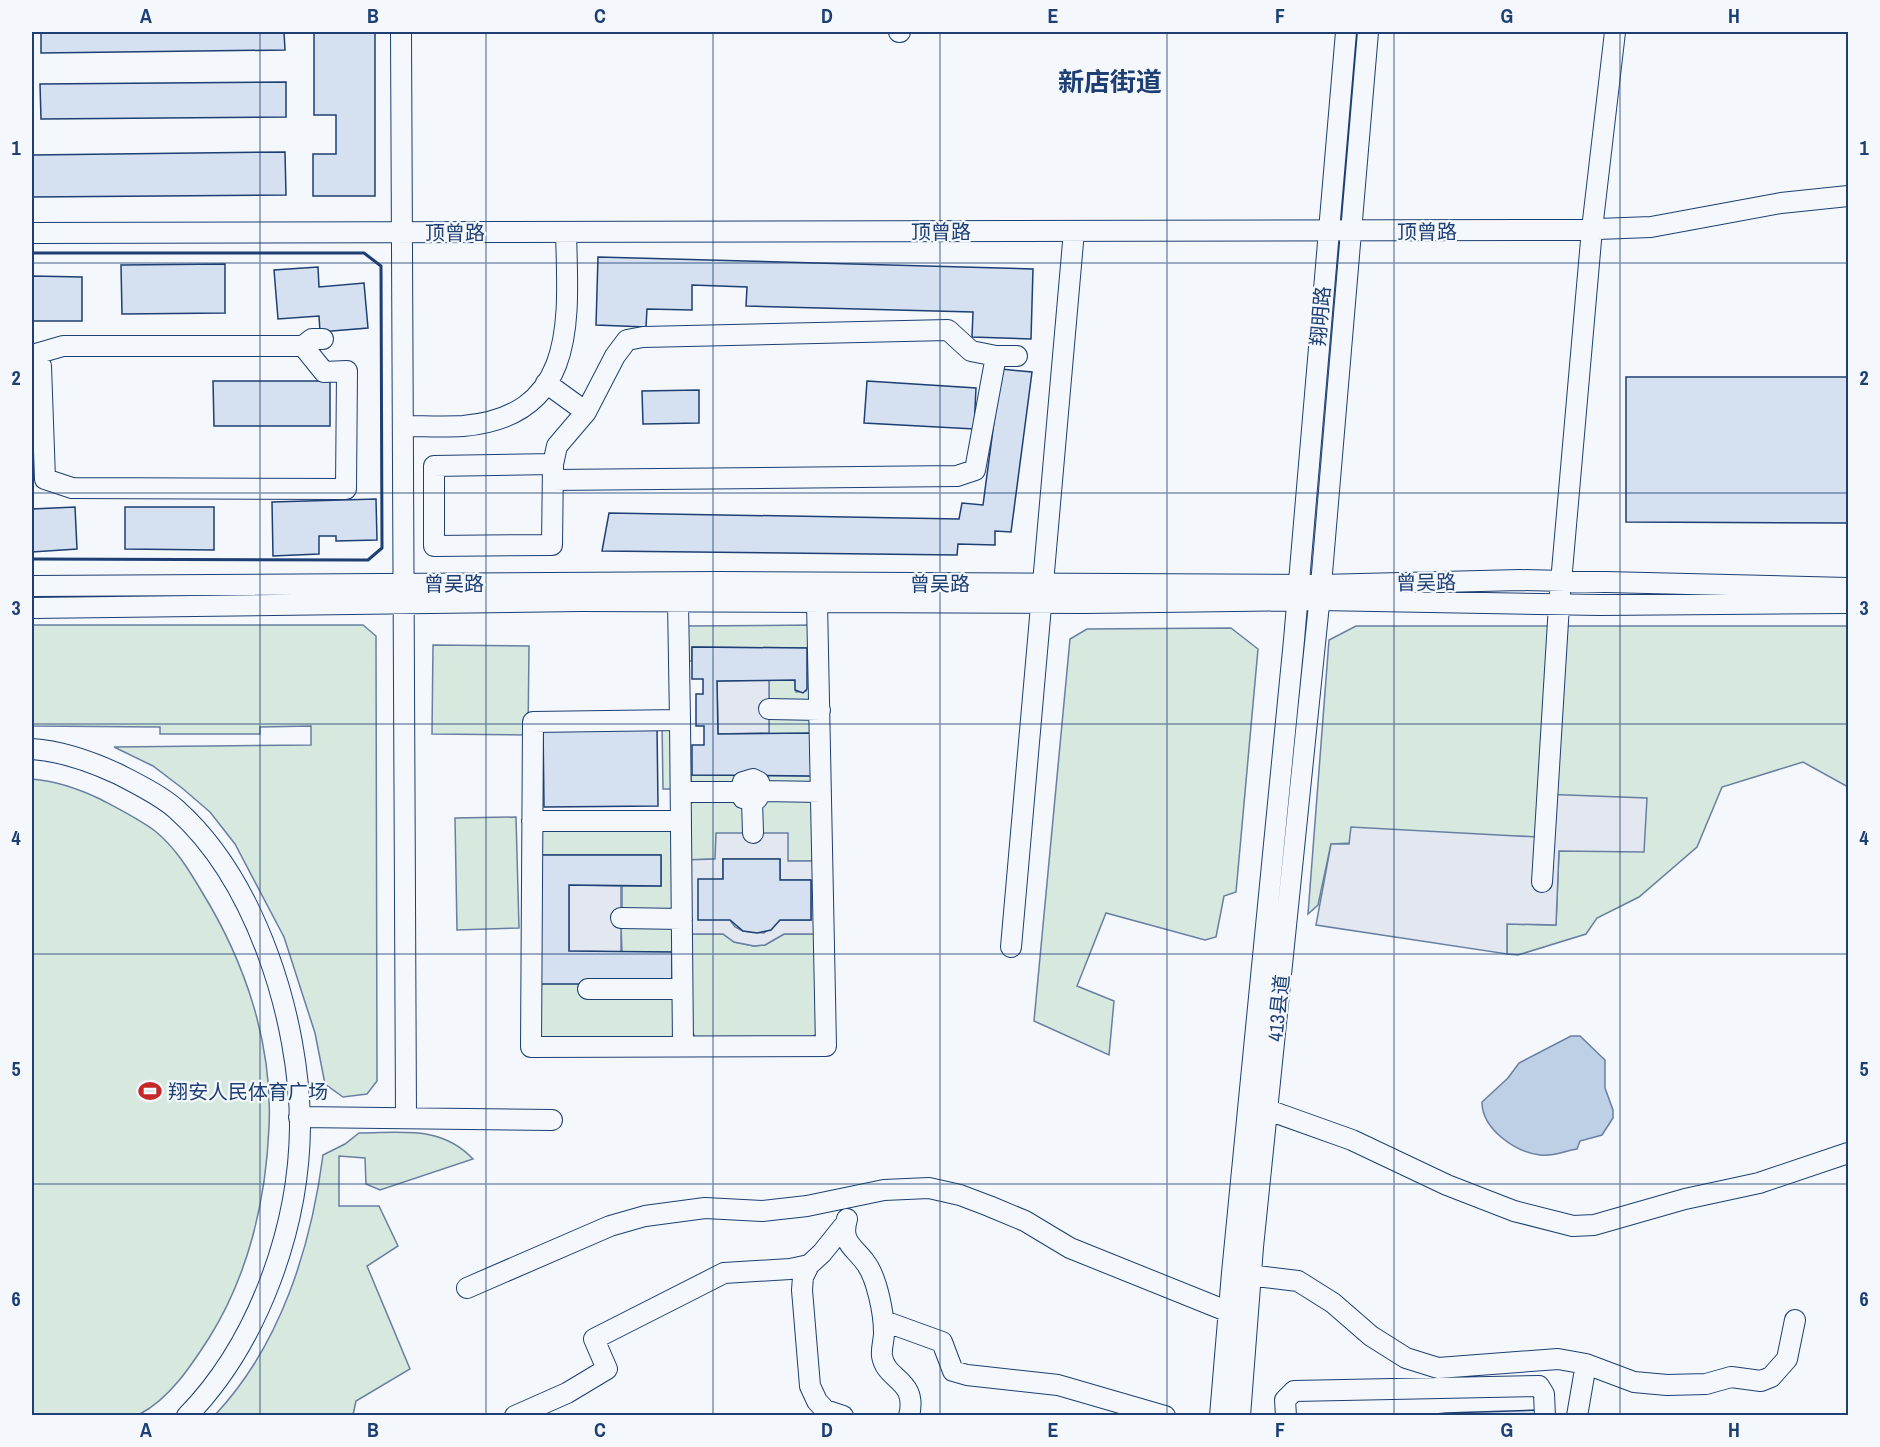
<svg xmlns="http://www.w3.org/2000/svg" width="1880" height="1447" font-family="'Archivo Narrow','Noto Sans SC',sans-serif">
  <rect width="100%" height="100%" fill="#f4f7fb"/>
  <path fill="#d7e8df" stroke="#687fa3" stroke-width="1.5" d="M 32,625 L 363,625 L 376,636 L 377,1081 L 367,1094 L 343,1097 L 325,1084 L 315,1033 L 284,937 L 235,844 L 210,812 L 182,788 L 153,766 L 114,747 L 311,745 L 311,726 L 260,727 L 260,734 L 160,734 L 160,727 L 32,726 Z
    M 813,625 L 815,705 L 769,705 L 769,680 L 795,680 L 796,692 L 806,691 L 807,648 L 692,647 L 692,661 L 684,661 L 684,626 Z
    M 1356,626 L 1848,626 L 1848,787 L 1803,762 L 1722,787 L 1697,847 L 1639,897 L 1597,918 L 1586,934 L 1518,955 L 1507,954 L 1507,924 L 1556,925 L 1559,850 L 1537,837 L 1509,836 L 1331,844 L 1318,905 L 1308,914 L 1329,640 Z
    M 1231,628 L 1258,649 L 1236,892 L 1224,896 L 1216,937 L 1205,940 L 1106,913 L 1077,986 L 1114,1001 L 1109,1055 L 1034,1021 L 1070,639 L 1087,629 Z
    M 433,645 L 529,646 L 528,735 L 432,734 Z
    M 815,714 L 812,785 L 691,785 L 691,775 L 810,776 L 769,733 L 769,715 Z
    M 662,723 L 676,723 L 677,789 L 663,789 Z
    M 32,779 C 56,781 79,789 100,799 C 119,809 139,819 155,831 C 175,847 189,870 202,892 C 245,962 273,1044 269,1127 C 266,1201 248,1276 209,1338 C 191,1366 170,1398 140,1414 C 130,1419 49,1416 32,1415 Z
    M 769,797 L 810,799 L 815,805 L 815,861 L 788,861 L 759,833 L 759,806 Z
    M 739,798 L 746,808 L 745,833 L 716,859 L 690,860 L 689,805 L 696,800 Z
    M 516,817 L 519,928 L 457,930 L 455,818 Z
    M 664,829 L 675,832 L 677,911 L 622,911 L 622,886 L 661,886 L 661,855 L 541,855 L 580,984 L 676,994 L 676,1028 L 672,1037 L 543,1039 L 535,1029 L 537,830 Z
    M 621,925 L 676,926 L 672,984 L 672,952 L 622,952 Z
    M 688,934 L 723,934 L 734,942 L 754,946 L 765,945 L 784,934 L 818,934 L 817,1034 L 808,1039 L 704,1041 L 695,1037 L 691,1029 Z
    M 359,1133 C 402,1133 441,1125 473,1159 L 380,1190 L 366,1184 L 365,1158 L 339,1156 L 339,1206 L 379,1206 L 398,1246 L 367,1266 L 410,1369 L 356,1401 L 353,1415 L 215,1415 C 280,1346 311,1248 323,1155 L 345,1144 Z"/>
  <path fill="#e3e8f0" stroke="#687fa3" stroke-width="1.5" fill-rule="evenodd" d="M 769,680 L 769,733 L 718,734 L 717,681 Z
    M 1540,794 L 1647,798 L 1644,852 L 1559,851 L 1556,925 L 1507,924 L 1507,954 L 1316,925 L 1331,844 L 1349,844 L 1351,827 L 1537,837 Z
    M 716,833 L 788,833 L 788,861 L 815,861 L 824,934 L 784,934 L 765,945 L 754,946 L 734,942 L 723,934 L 682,934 L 681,860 L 715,859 ZM 723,859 L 780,859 L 780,880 L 811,880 L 811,920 L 780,920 L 764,933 L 743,931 L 735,927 L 730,920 L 723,879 Z
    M 569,885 L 621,886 L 621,952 L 569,951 Z"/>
  <path fill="#bed0e5" stroke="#687fa3" stroke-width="1.5" d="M 1571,1036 L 1580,1036 L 1605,1060 L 1605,1088 L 1613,1110 L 1613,1118 L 1602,1135 L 1580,1141 L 1577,1149 C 1564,1151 1553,1157 1540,1155 C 1515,1152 1482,1129 1482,1102 L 1508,1078 L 1519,1063 Z"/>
  <path fill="#d5e0f0" stroke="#1d3f73" stroke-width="1.5" d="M 41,32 L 284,32 L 285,50 L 41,53 Z
    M 314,32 L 375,32 L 375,196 L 313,196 L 313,154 L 336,154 L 336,115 L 314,115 Z
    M 286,82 L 286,117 L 41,119 L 40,84 Z
    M 285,152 L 286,195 L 32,197 L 32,155 Z
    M 598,257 L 1033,269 L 1031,339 L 972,337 L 973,312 L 746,306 L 747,287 L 692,285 L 692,310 L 647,309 L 646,327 L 596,325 Z
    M 225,264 L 225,313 L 122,314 L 121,265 Z
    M 318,267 L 319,287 L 364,283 L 368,328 L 320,332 L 319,316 L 278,319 L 274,270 Z
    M 32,276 L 82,277 L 82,321 L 32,321 Z
    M 1001,369 L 1032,372 L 1011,532 L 995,531 L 995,545 L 958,544 L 957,555 L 602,551 L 609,513 L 959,519 L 962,503 L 983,505 Z
    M 1626,377 L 1848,377 L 1848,523 L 1626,522 Z
    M 213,381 L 330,381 L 330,426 L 214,426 Z
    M 867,381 L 976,388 L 974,429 L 864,423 Z
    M 699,390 L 699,423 L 643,424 L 642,391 Z
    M 376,499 L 377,540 L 336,541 L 336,536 L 319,536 L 319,554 L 273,556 L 272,502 Z
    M 75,507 L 77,549 L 32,552 L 32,509 Z
    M 125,507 L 214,507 L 214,550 L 125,549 Z
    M 692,647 L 807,648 L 807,689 L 803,693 L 795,690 L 795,680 L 717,681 L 718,734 L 810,733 L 811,776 L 692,775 L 692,745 L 704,745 L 704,726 L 696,726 L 696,694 L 703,694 L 703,679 L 692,679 Z
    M 657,725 L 658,806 L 544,807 L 543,726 Z
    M 540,855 L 661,855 L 661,886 L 569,885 L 569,951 L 672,952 L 672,984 L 540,984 Z
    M 723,859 L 780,859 L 780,880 L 811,880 L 811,920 L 780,920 L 771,930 L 757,933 L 743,931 L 730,920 L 698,920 L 698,879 L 723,879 Z
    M 1538,1410 L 1538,1416 L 1414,1416 L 1446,1413 Z"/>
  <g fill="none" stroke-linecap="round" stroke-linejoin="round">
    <g stroke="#1d3f73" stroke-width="22">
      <path id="minor" d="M 401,32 L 406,1117
        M 899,32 L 900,32
        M 32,233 L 1571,230 L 1651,227 L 1781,203 L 1848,196
        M 32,355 L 41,366 L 45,479 L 72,488 L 346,489 L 347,371 L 324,372 L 303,346
        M 32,355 L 63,346 L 303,346 L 312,339 L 323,339
        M 546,383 L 586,412 L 557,446 L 553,464 L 552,545 L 434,546 L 434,466 L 553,464
        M 586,412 L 615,356 L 627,340 L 643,337 L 948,330 L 971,351 L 996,356 L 1017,356
        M 403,426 C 423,426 443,427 463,426 C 579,416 568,318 566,232
        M 553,480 L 957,476 L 975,470 L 996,356
        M 32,586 L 717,582 L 1321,585 L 1520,580 L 1848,588
        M 678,602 L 680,720 L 533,722 L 531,1047 L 826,1046 L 817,602
        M 32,608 L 580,601 L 1084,603 L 1319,600 L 1600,605 L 1848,603
        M 769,709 L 820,710
        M 680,720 L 683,1046
        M 32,749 C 62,751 90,761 118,774 C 137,784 160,795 176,809 C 257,881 300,1021 300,1127 C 299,1229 258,1343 187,1416
        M 681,792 L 740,792 L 743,798 L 752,801 L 757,799 L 762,791
        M 740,792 L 743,782 L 753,779 L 759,782 L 762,791 L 821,792
        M 752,801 L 753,833
        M 532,821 L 681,821
        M 1542,882 L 1559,605 L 1592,229 L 1615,32
        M 621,918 L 682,919
        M 1011,947 L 1074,231
        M 588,989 L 682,989
        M 1268,1110 L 1352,1140 L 1447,1185 L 1514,1211 L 1573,1226 L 1594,1225 L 1685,1199 L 1759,1183 L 1848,1153
        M 299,1117 L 552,1120
        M 847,1219 C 840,1242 854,1247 865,1262 C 877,1277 884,1314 884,1333 C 884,1340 881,1349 882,1356 C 886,1381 918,1379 909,1416
        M 809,1265 L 803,1277 L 802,1290 L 810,1386 L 817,1401 L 825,1410 L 843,1416
        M 1240,1274 L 1298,1281 L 1333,1303 L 1371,1336 L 1406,1358 L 1438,1368 L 1558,1359 L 1586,1364 L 1634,1382 L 1667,1385 L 1706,1384 L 1731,1377 L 1761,1381 L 1771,1377 L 1787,1359 L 1795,1320
        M 467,1288 L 610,1226 L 645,1216 L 705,1208 L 762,1211 L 807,1206 L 884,1190 L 929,1188 L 960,1195 L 989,1206 L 1025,1221 L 1070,1248 L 1239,1316
        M 884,1321 L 942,1342 L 953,1371 L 967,1375 L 1058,1385 L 1165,1416
        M 515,1416 L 567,1393 L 607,1369 L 594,1339 L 724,1273 L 790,1269 L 809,1265 L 822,1253 L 846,1223
        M 1220,1416 L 1232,1273 L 1294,640 L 1346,32
        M 1240,1416 L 1253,1247 L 1321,585 L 1368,32
        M 1286,1416 L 1285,1400 L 1294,1391 L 1539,1386 L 1544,1394 L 1545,1416
        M 1577,1416 L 1586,1364"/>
    </g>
    <use href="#minor" stroke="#f4f7fb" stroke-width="20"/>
    <path stroke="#1d3f73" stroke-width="3" d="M 32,253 L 364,253 L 381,266 L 382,548 L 368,560 L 32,559"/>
  </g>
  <path fill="none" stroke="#1d3f73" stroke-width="1.5" stroke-opacity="0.55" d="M 260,32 L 260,1416M 486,32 L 486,1416M 713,32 L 713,1416M 940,32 L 940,1416M 1167,32 L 1167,1416M 1394,32 L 1394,1416M 1620,32 L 1620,1416M 32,263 L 1848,263M 32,493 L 1848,493M 32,724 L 1848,724M 32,954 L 1848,954M 32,1184 L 1848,1184"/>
  <defs>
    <g id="stadium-bare" transform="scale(1.8)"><path d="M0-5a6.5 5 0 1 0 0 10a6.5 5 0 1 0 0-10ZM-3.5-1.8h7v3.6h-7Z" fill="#c62828" stroke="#f4f7fb" stroke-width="2.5" paint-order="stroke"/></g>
  </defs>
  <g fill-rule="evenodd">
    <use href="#stadium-bare" x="150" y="1091"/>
  </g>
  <g text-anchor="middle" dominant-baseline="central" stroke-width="4.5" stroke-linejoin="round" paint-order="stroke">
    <g font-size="20" fill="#1d3f73" stroke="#f4f7fb">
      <text x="941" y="231">顶曾路</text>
      <text x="1427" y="231">顶曾路</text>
      <text x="455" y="232">顶曾路</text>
      <text transform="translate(1320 316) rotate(-85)">翔明路</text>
      <text transform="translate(1426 582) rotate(-1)">曾吴路</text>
      <text x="454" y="583">曾吴路</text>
      <text x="940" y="583">曾吴路</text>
      <text transform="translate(1278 1008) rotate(-84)">413县道</text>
    </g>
    <g font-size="20" fill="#1d3f73" stroke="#f4f7fb" text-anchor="start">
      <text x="168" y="1091">翔安人民体育广场</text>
    </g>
    <g font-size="26" font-weight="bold" fill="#1d3f73" stroke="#f4f7fb">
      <text x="1110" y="81">新店街道</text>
    </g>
  </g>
  <rect width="1880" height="1447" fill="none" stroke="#f4f7fb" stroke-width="66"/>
  <rect x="33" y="33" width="1814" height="1381" fill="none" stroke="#1d3f73" stroke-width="2"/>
  <g font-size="20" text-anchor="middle" font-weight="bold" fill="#1d3f73">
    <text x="146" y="23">A</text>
    <text x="373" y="23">B</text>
    <text x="600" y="23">C</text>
    <text x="827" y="23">D</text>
    <text x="1053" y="23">E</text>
    <text x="1280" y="23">F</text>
    <text x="1507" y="23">G</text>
    <text x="1734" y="23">H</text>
    <text x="16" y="155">1</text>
    <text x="1864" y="155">1</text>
    <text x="16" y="385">2</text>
    <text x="1864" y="385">2</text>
    <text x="16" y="615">3</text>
    <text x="1864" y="615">3</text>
    <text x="16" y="845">4</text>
    <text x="1864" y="845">4</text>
    <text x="16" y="1076">5</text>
    <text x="1864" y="1076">5</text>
    <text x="16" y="1306">6</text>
    <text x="1864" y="1306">6</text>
    <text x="146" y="1437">A</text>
    <text x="373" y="1437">B</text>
    <text x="600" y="1437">C</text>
    <text x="827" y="1437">D</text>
    <text x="1053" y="1437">E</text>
    <text x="1280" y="1437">F</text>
    <text x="1507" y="1437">G</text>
    <text x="1734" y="1437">H</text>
  </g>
</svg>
